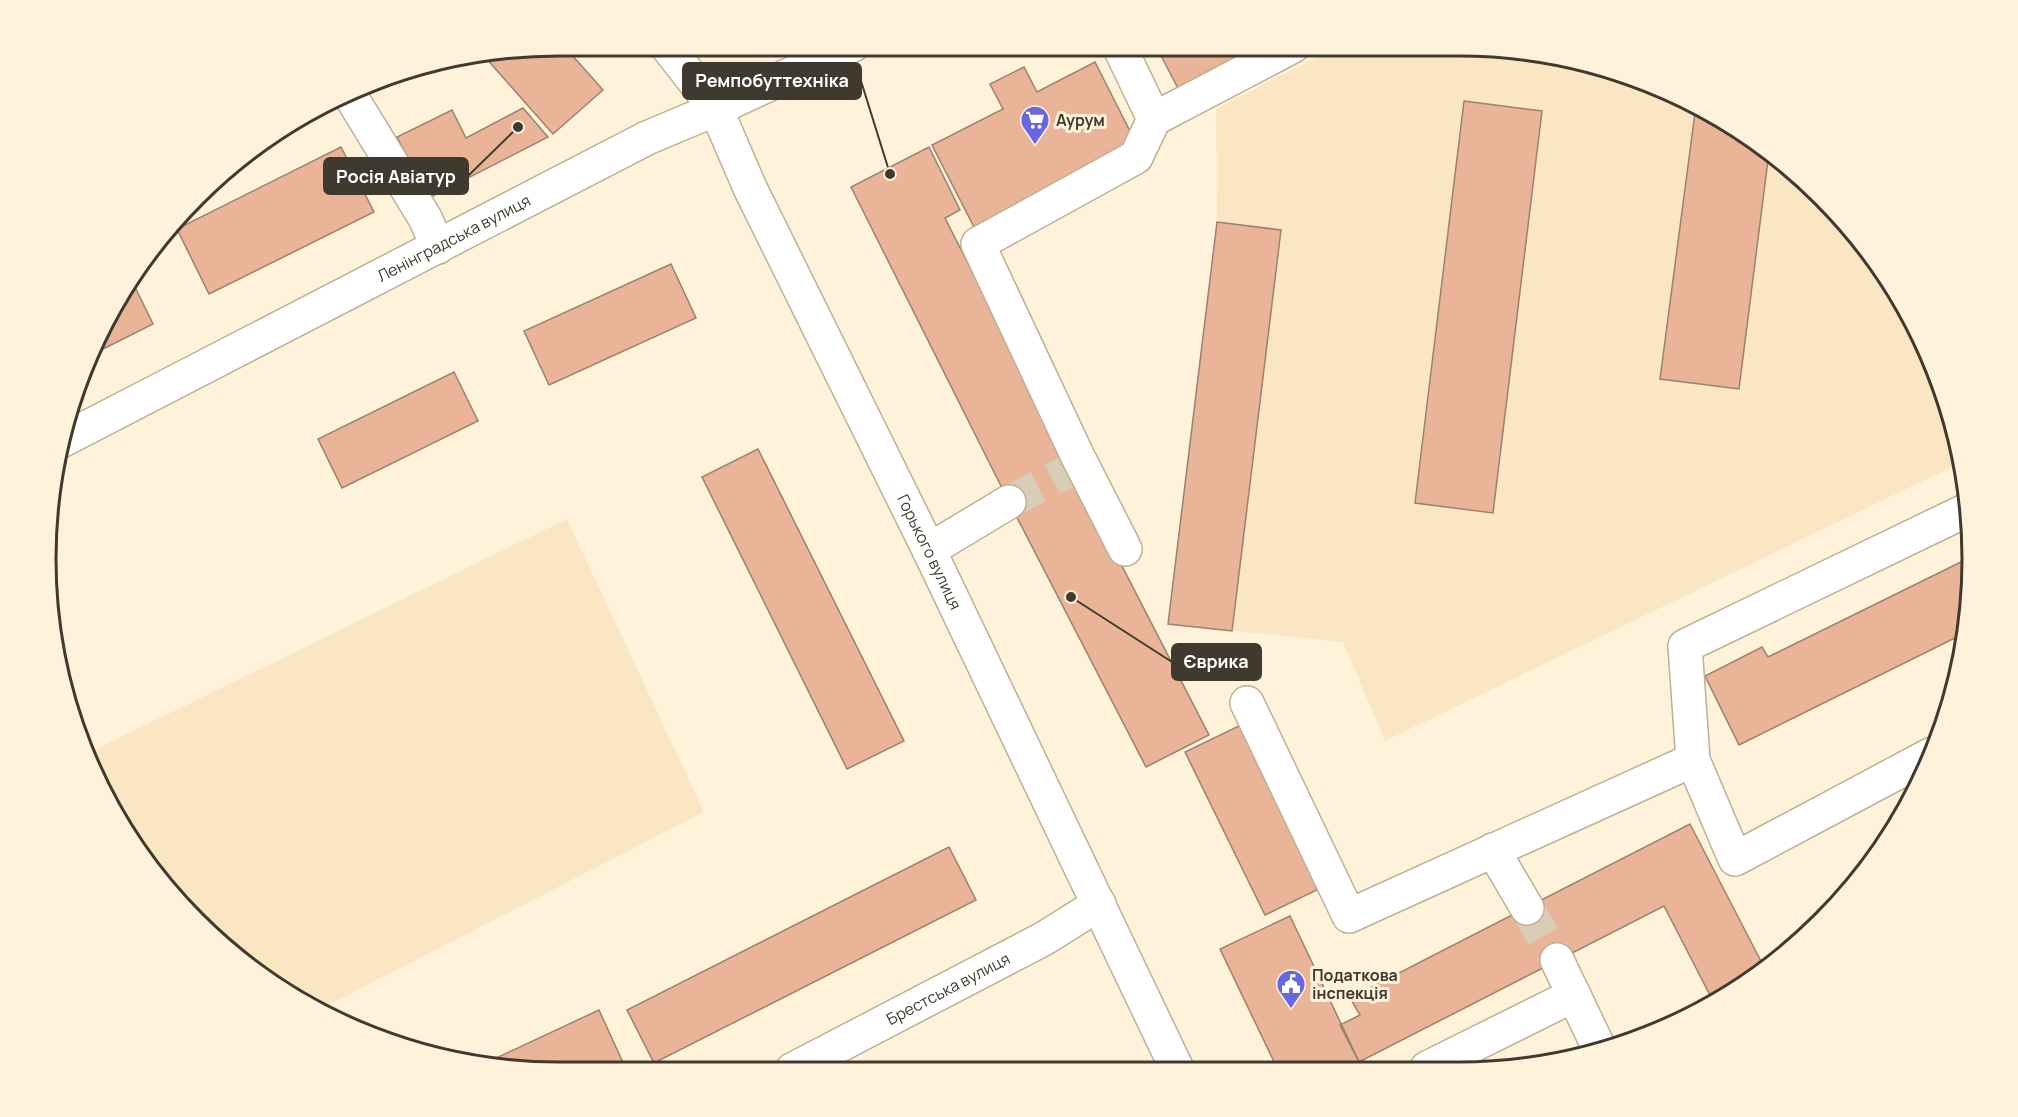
<svg xmlns="http://www.w3.org/2000/svg" width="2018" height="1117" font-family="Manrope,sans-serif">
  <rect width="100%" height="100%" fill="#fff2db"/>
  <path fill="#fae6c3" d="M 1339,46 L 1493,46 L 1593,63 L 1716,114 L 1798,172 L 1867,246 L 1920,331 L 1955,425 L 1962,462 L 1385,741 L 1343,642 L 1168,624 L 1217,222 L 1216,109 Z
    M 567,519 L 704,812 L 319,1010 L 302,1003 L 173,897 L 140,844 L 90,752 Z"/>
  <path fill="#e9b497" stroke="#9c8070" stroke-width="1.5" d="M 558,45 L 563,45 L 603,90 L 553,134 L 485,57 Z
    M 1156,46 L 1271,46 L 1180,92 Z
    M 1095,62 L 1138,147 L 975,229 L 932,145 L 1003,109 L 990,84 L 1024,67 L 1037,92 Z
    M 1464,101 L 1542,111 L 1493,513 L 1415,503 Z
    M 1696,105 L 1716,114 L 1769,152 L 1739,389 L 1660,379 Z
    M 523,108 L 548,137 L 429,198 L 397,137 L 452,110 L 466,138 Z
    M 341,147 L 374,212 L 209,294 L 177,229 Z
    M 929,147 L 960,210 L 945,218 L 1072,469 L 1209,735 L 1146,767 L 1009,502 L 851,187 Z
    M 1217,222 L 1281,230 L 1232,631 L 1168,624 Z
    M 671,264 L 696,318 L 549,385 L 524,331 Z
    M 130,277 L 153,324 L 95,353 Z
    M 454,372 L 478,421 L 342,488 L 318,439 Z
    M 758,449 L 904,741 L 847,769 L 702,477 Z
    M 1971,557 L 1967,632 L 1739,745 L 1705,676 L 1762,647 L 1768,657 Z
    M 1243,724 L 1323,887 L 1265,915 L 1185,752 Z
    M 1690,824 L 1765,969 L 1744,986 L 1713,1001 L 1664,906 L 1359,1062 L 1340,1025 L 1360,1015 L 1350,998 Z
    M 949,847 L 976,900 L 654,1063 L 627,1010 Z
    M 1290,916 L 1362,1068 L 1277,1068 L 1220,949 Z
    M 599,1010 L 625,1067 L 617,1071 L 525,1071 L 498,1066 L 494,1059 Z"/>
  <g fill="none" stroke-linecap="round" stroke-linejoin="round">
    <path stroke="#d9cdb8" stroke-width="33" stroke-dasharray="33 16" stroke-linecap="butt" d="M 1009,502 L 1072,469
      M 1527,908 L 1557,960"/>
    <g stroke="#beb094" stroke-width="36">
      <g id="minor">
        <path id="s1" d="M 666,45 L 716,109 L 750,188 L 929,550 L 1177,1069"/>
        <path d="M 1119,46 L 1154,119 L 1293,46"/>
        <path d="M 350,95 L 425,218 L 438,247"/>
        <path id="s2" d="M 61,441 L 647,138 L 716,109 L 853,45"/>
        <path d="M 1125,549 L 1077,455 L 978,244 L 1136,157 L 1154,119"/>
        <path d="M 929,550 L 1009,502"/>
        <path d="M 1247,703 L 1349,916 L 1693,760 L 1735,859 L 1932,754"/>
        <path d="M 1693,760 L 1685,646 L 1969,509"/>
        <path d="M 1493,850 L 1527,908"/>
        <path d="M 1557,960 L 1600,1050"/>
        <path d="M 1427,1068 L 1574,995"/>
        <path id="s3" d="M 792,1070 L 1045,938 L 1099,904"/>
      </g>
    </g>
    <use href="#minor" stroke="#fff" stroke-width="33"/>
  </g>
  <defs>
    <g id="supermarket-pin" transform="scale(1.5)"><path d="M0 17L-7.5 6A9.5 9.5 0 1 1 7.5 6Z" fill="#6867e1" stroke="#fff2db"/><path d="M-6-5.5h2.5l.6 2H6L4.5 2H-2.5L-4.4-4H-6ZM-1.5 3.2a1.3 1.3 0 1 0 .1 0ZM3 3.2a1.3 1.3 0 1 0 .1 0Z" fill="#fff"/></g>
    <g id="civic-pin" transform="scale(1.5)"><path d="M0 17L-7.5 6A9.5 9.5 0 1 1 7.5 6Z" fill="#6867e1" stroke="#fff2db"/><path d="M-.6-6.5H3V-4.5H.6V-3L4-1V1h2V6H-6V1h2V-1L-.6-3ZM-1.2 2.5V6h2.4V2.5Z" fill="#fff"/></g>
  </defs>
  <g fill-rule="evenodd">
    <use href="#supermarket-pin" x="1035" y="120"/>
    <use href="#civic-pin" x="1291" y="984"/>
  </g>
  <g text-anchor="middle" dominant-baseline="central" stroke-width="6" stroke-linejoin="round" paint-order="stroke">
    <g font-size="16" font-weight="bold" fill="#403a2e" stroke="#fff2db" text-anchor="start">
      <text x="1056" y="120">Аурум</text>
      <text x="1312" y="975">Податкова<tspan x="1312" dy="18">інспекція</tspan></text>
    </g>
    <g font-size="16" fill="#403a2e" stroke="#fff2db">
      <text stroke="none"><textPath href="#s2" startOffset="442">Ленінградська вулиця</textPath></text>
      <text stroke="none"><textPath href="#s1" startOffset="573">Горького вулиця</textPath></text>
      <text stroke="none"><textPath href="#s3" startOffset="176">Брестська вулиця</textPath></text>
    </g>
  </g>
  <path d="M0 0H2018V1117H0ZM559 56H1459A503 503 0 0 1 1962 559V559A503 503 0 0 1 1459 1062H559A503 503 0 0 1 56 559V559A503 503 0 0 1 559 56Z" fill="#fff2db" fill-rule="evenodd"/>
  <path fill="none" stroke="#403a2e" stroke-width="3" d="M559 56H1459A503 503 0 0 1 1962 559V559A503 503 0 0 1 1459 1062H559A503 503 0 0 1 56 559V559A503 503 0 0 1 559 56Z"/>
  <path fill="none" stroke="#403a2e" stroke-width="2" d="M890 174L861 81M518 127L468 176M1071 597L1172 662"/>
  <g fill="#403a2e" stroke="#fff2db" stroke-width="2">
    <circle cx="890" cy="174" r="6"/>
    <circle cx="518" cy="127" r="6"/>
    <circle cx="1071" cy="597" r="6"/>
  </g>
  <g fill="#403a2e" stroke="#403a2e" stroke-width="2">
    <rect x="683" y="63" width="178" height="36" rx="6"/>
    <rect x="324" y="158" width="144" height="36" rx="6"/>
    <rect x="1172" y="644" width="89" height="36" rx="6"/>
  </g>
  <g font-size="18" text-anchor="middle" font-weight="bold" fill="#fff">
    <text x="772" y="87">Ремпобуттехніка</text>
    <text x="396" y="183">Росія Авіатур</text>
    <text x="1216" y="668">Єврика</text>
  </g>
</svg>
